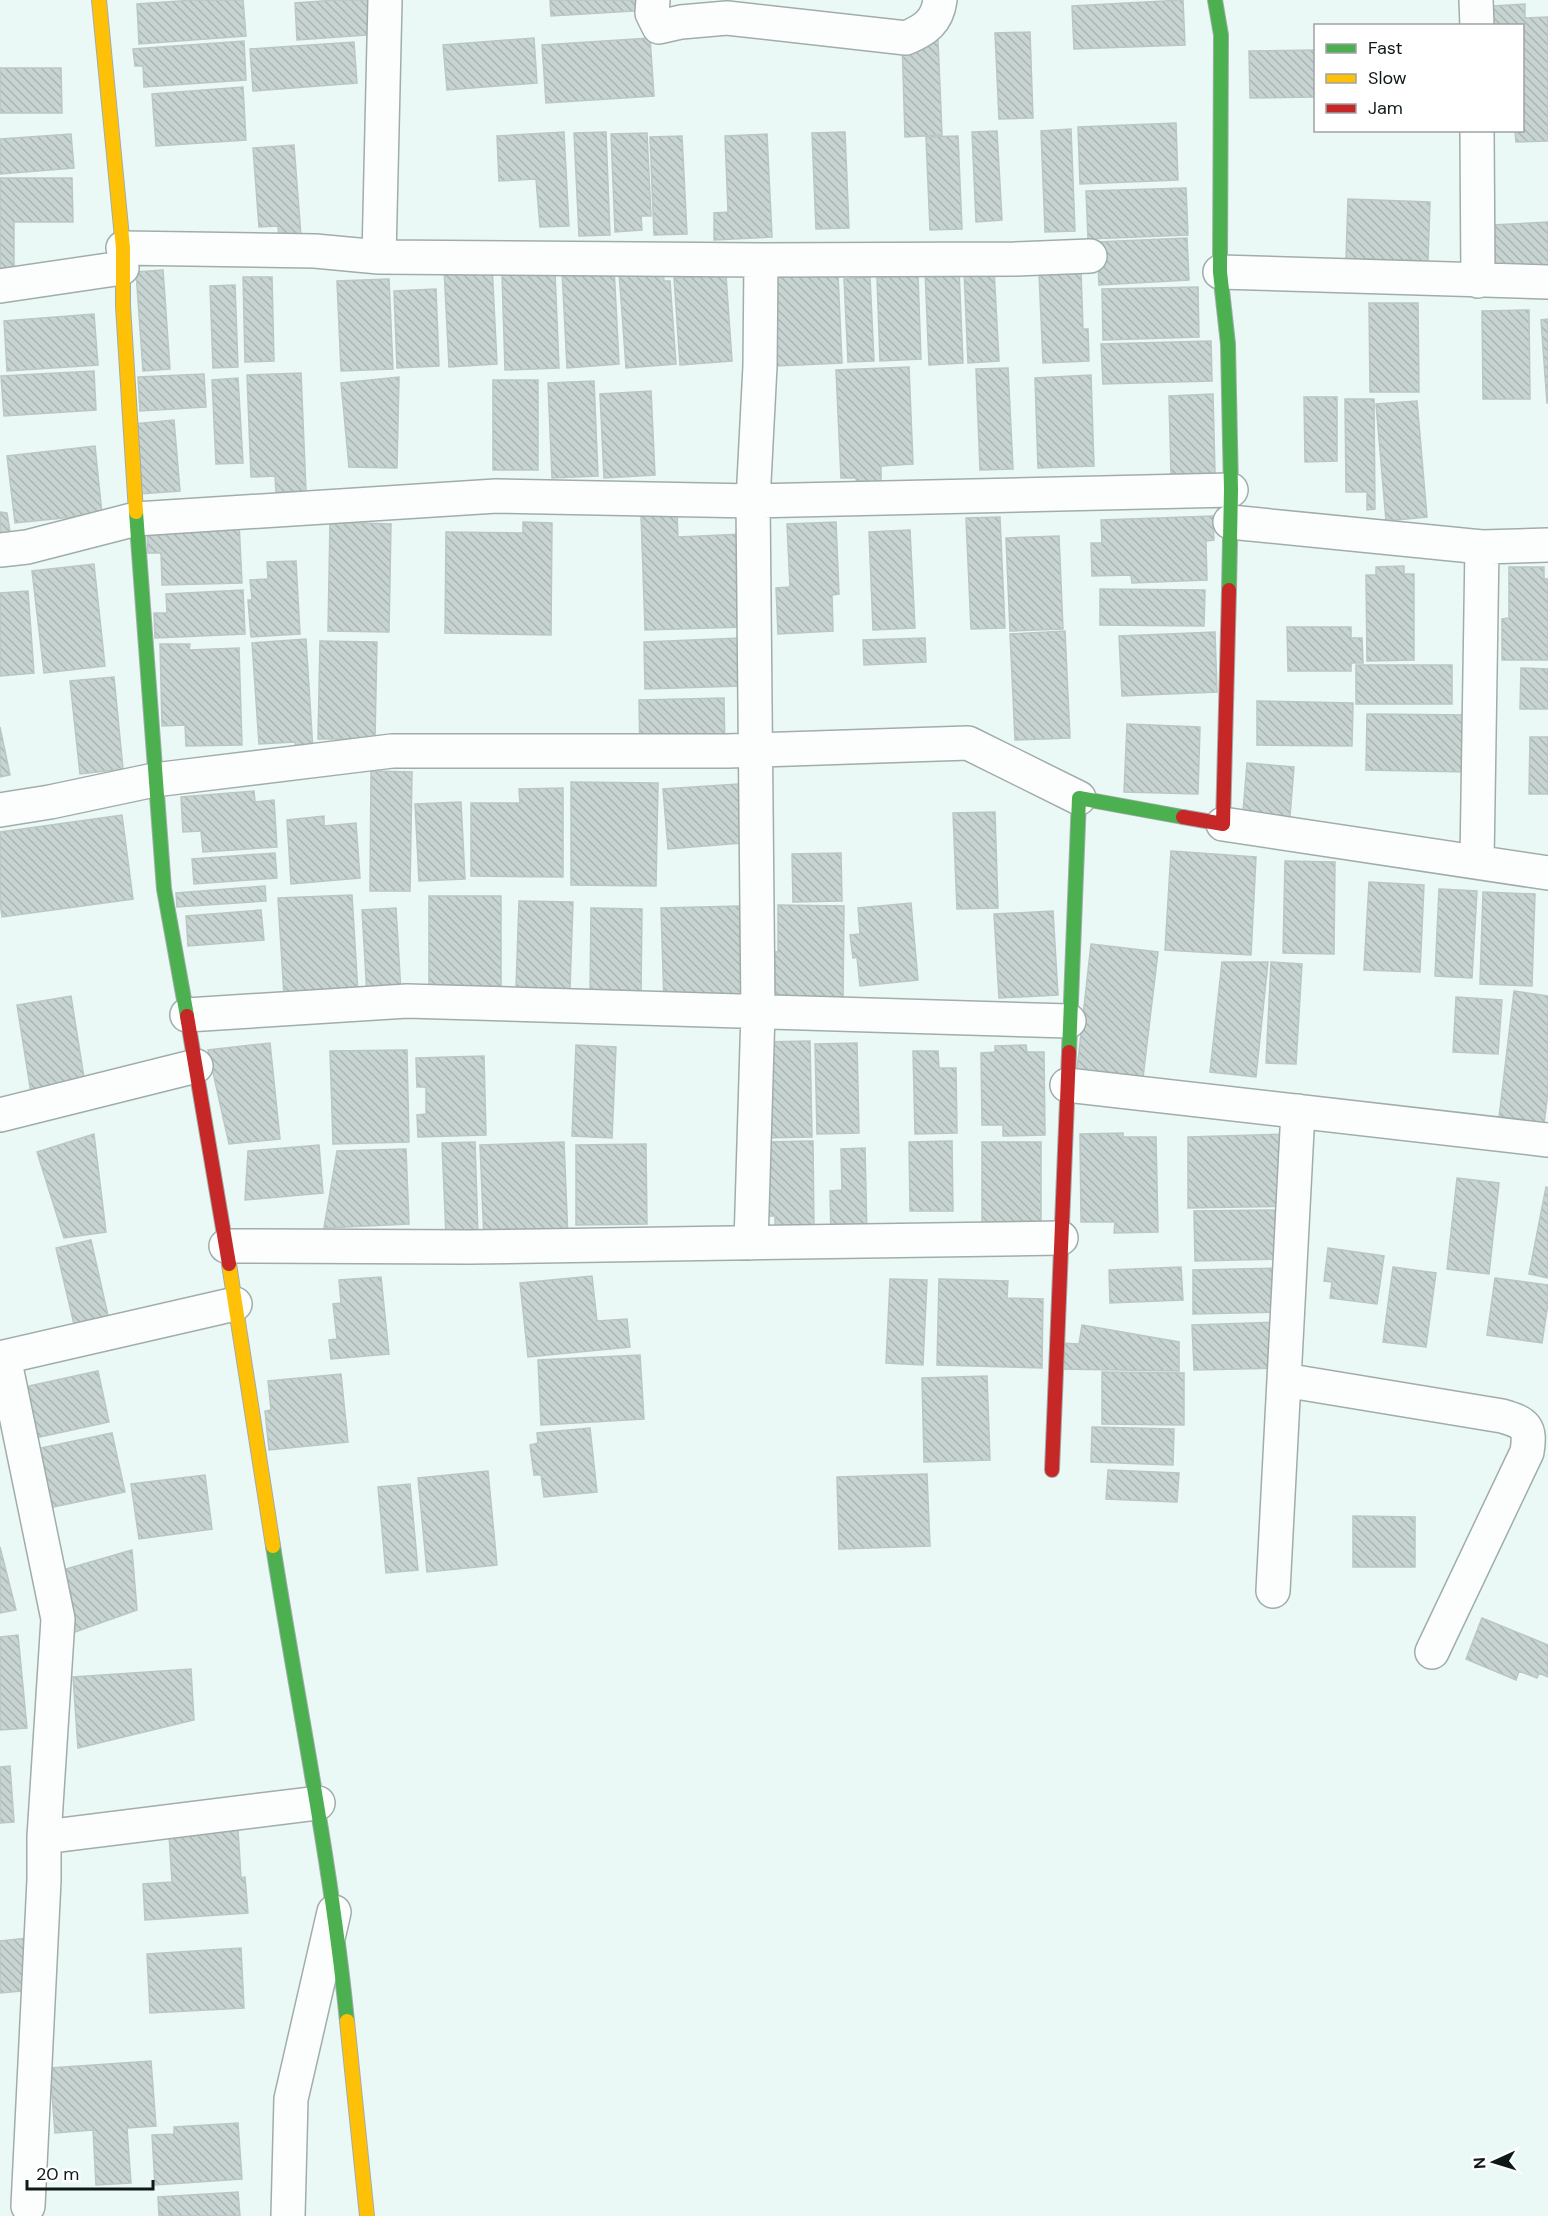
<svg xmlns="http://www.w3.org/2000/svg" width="1548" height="2216" font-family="'DM Sans',sans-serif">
  <defs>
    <pattern id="building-back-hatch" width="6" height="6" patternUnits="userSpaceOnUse" patternTransform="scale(1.5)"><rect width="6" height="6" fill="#c7d4d2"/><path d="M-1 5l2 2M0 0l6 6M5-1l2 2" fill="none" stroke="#aab5b4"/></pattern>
  </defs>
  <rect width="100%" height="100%" fill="#eaf8f6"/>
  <path fill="url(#building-back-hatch)" stroke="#bbc7c5" stroke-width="1.5" d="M 194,0 L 243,0 L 246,36 L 139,44 L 137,4 Z
    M 336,0 L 378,0 L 380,34 L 297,40 L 295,3 Z
    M 550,0 L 649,0 L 650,10 L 551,16 Z
    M 1183,0 L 1185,45 L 1074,49 L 1072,6 Z
    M 1525,4 L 1525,18 L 1548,17 L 1548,141 L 1516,142 L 1515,130 L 1522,130 L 1522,26 L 1494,26 L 1493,6 Z
    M 1030,32 L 1033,118 L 999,119 L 995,33 Z
    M 534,38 L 537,83 L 447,90 L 443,45 Z
    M 650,38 L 654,96 L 546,103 L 542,45 Z
    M 938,40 L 942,135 L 905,137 L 902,42 Z
    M 244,41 L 246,80 L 144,87 L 143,66 L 135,66 L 133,49 Z
    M 354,42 L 357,83 L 253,91 L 250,49 Z
    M 1316,50 L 1316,97 L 1250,98 L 1249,51 Z
    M 0,68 L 61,68 L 62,113 L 0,113 Z
    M 243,87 L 246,140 L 156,146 L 152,94 Z
    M 1176,123 L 1178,180 L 1080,184 L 1078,127 Z
    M 1071,129 L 1075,231 L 1045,232 L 1041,131 Z
    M 997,131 L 1002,220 L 976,222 L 972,132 Z
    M 564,132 L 569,226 L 540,227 L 536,179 L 499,181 L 497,136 Z
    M 606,132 L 610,235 L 579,236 L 574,133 Z
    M 845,132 L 849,228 L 816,229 L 812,133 Z
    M 647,133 L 651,216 L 641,216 L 642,230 L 615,232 L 611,134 Z
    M 71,134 L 74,168 L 0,174 L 0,139 Z
    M 767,134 L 772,237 L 714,240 L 714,213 L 728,212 L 725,136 Z
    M 682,136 L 687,234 L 654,235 L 650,137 Z
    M 958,136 L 962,229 L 930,230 L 926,137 Z
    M 294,145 L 301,236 L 279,237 L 278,226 L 259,227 L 253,148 Z
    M 0,178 L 72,178 L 73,222 L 14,222 L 14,270 L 0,270 Z
    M 1186,188 L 1188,235 L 1088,239 L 1086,191 Z
    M 1348,199 L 1430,202 L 1428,261 L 1406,260 L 1406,268 L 1373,267 L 1374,259 L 1346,259 Z
    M 1548,222 L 1548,268 L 1496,271 L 1493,225 Z
    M 1187,238 L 1189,280 L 1099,285 L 1097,242 Z
    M 492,265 L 497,364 L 449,367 L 444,268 Z
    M 614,267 L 619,364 L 567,368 L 562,270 Z
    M 663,269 L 664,281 L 670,281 L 676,364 L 626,368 L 619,272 Z
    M 959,269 L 963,363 L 929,365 L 925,270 Z
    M 994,269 L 999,361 L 968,363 L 964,270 Z
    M 163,270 L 170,369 L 143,371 L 136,272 Z
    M 1081,271 L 1083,329 L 1088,329 L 1089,361 L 1043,363 L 1039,273 Z
    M 555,272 L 559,368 L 505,370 L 502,275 Z
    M 838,274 L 842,363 L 776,366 L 772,277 Z
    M 726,275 L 732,361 L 680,365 L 674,278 Z
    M 918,275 L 921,359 L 880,361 L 877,278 Z
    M 243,277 L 272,277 L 274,361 L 245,362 Z
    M 870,277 L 874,361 L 848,362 L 844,279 Z
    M 389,279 L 393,369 L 341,371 L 337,281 Z
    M 235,285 L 238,367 L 213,368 L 210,286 Z
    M 1198,287 L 1199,337 L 1103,340 L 1102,289 Z
    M 436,289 L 439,366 L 397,368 L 394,291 Z
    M 1369,303 L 1418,303 L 1419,392 L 1370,392 Z
    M 1529,310 L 1530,399 L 1483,399 L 1482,311 Z
    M 94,314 L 98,365 L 7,371 L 4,321 Z
    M 1548,319 L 1548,403 L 1547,403 L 1541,320 Z
    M 1211,341 L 1212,381 L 1103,384 L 1101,344 Z
    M 909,367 L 913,464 L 881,466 L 881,485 L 857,486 L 856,478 L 841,478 L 836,370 Z
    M 1008,368 L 1013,469 L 980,470 L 976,369 Z
    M 94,371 L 96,410 L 4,416 L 1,376 Z
    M 301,373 L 306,491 L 276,492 L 275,476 L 251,477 L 247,375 Z
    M 204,374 L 206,407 L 140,411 L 138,377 Z
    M 1091,375 L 1094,466 L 1038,468 L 1035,378 Z
    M 399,377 L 397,468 L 349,467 L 341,383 Z
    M 238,378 L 243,463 L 216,464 L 212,380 Z
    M 493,380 L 538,380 L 538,470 L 493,470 Z
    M 594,381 L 598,476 L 552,478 L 548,383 Z
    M 651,391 L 655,475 L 604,478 L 600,394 Z
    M 1213,394 L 1215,473 L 1171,474 L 1169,396 Z
    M 1304,397 L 1337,397 L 1337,461 L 1305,462 Z
    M 1345,399 L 1374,399 L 1375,509 L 1367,510 L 1367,492 L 1346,492 Z
    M 1417,401 L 1427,517 L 1386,521 L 1376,404 Z
    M 174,420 L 180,491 L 139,494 L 133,424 Z
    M 95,446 L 102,514 L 15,523 L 7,456 Z
    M 0,512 L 7,513 L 11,539 L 0,539 Z
    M 677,513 L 678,537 L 743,534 L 746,627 L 645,630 L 641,514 Z
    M 1213,516 L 1214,540 L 1206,541 L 1207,580 L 1132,583 L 1131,575 L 1092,576 L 1091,543 L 1102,543 L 1101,520 Z
    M 1000,517 L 1005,628 L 971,629 L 966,518 Z
    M 330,522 L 391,524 L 389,632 L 328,631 Z
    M 523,522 L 552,523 L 551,635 L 445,633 L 446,532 L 523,533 Z
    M 836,522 L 839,594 L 832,595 L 833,631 L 778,634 L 776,588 L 790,587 L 787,524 Z
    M 239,523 L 242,583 L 162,585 L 161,553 L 148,553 L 147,526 Z
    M 910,530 L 915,628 L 873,630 L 869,532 Z
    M 1059,536 L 1063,629 L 1010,631 L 1006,538 Z
    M 296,561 L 300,634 L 251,637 L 248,600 L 252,600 L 250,580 L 268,579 L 267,562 Z
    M 94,564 L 105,666 L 44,673 L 32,571 Z
    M 1404,566 L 1404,574 L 1414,574 L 1414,660 L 1367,661 L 1366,575 L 1376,575 L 1376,567 Z
    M 1509,567 L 1544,567 L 1544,579 L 1548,579 L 1548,660 L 1502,660 L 1502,619 L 1509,618 Z
    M 1100,589 L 1205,590 L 1204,626 L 1100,625 Z
    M 243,590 L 245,634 L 155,638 L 154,613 L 167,613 L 166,594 Z
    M 28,591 L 34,673 L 0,676 L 0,593 Z
    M 1287,627 L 1351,627 L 1351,638 L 1362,638 L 1363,663 L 1351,663 L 1351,671 L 1288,671 Z
    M 1065,631 L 1070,738 L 1015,740 L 1010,634 Z
    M 1215,632 L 1217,692 L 1122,696 L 1119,636 Z
    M 740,638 L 742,686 L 645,689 L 644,642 Z
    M 925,638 L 926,662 L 864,665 L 863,640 Z
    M 306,639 L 313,751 L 296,752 L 295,742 L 259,744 L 252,643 Z
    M 320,641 L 377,642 L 375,739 L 318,739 Z
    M 160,644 L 190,644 L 189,650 L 239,648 L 242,745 L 186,746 L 185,725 L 162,726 Z
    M 1356,665 L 1452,665 L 1452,704 L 1356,704 Z
    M 1521,668 L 1548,669 L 1548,709 L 1520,709 Z
    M 114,677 L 123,769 L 80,774 L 70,681 Z
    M 724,698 L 725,749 L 640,751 L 639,700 Z
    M 1257,701 L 1353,703 L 1352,746 L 1257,745 Z
    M 1367,714 L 1469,715 L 1468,772 L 1366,770 Z
    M 1127,724 L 1200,727 L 1198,794 L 1124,792 Z
    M 0,727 L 10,775 L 0,777 Z
    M 1530,737 L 1548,737 L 1548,794 L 1529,794 Z
    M 1247,763 L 1294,767 L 1289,828 L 1242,824 Z
    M 371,771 L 412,772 L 410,891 L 370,891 Z
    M 571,782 L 658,783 L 656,886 L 571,885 Z
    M 738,784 L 742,843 L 668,849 L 663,789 Z
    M 563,788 L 563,877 L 471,876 L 471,803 L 520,803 L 519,789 Z
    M 254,791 L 255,802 L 274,800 L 277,847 L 203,852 L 201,831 L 183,832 L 181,797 Z
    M 461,802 L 465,879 L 419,881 L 415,804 Z
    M 995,812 L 998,908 L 957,909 L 953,813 Z
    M 122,815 L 133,899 L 2,917 L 0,902 L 0,832 Z
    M 324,816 L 324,826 L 356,823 L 360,878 L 291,884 L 287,820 Z
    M 1171,851 L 1256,857 L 1251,955 L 1165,950 Z
    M 275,853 L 277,878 L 194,884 L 192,859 Z
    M 841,853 L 842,901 L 793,902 L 792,854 Z
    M 1285,861 L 1335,862 L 1334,954 L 1283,953 Z
    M 1369,882 L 1424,885 L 1420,972 L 1364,970 Z
    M 265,886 L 266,901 L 177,907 L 176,893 Z
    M 1439,889 L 1477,891 L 1472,978 L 1435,976 Z
    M 1483,892 L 1535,894 L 1532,986 L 1480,984 Z
    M 352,895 L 358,994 L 284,997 L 278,898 Z
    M 429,896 L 501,896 L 501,987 L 429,988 Z
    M 519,901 L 573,902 L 570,989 L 516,988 Z
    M 911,903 L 918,980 L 860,986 L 857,957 L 853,958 L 850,935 L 860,934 L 858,908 Z
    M 778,905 L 844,906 L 843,1002 L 767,1001 L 768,952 L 778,952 Z
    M 740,906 L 742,1001 L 664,1003 L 661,908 Z
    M 396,908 L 401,993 L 367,996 L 362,910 Z
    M 591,908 L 642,909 L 641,996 L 590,996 Z
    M 261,910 L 264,940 L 188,946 L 186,916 Z
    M 1053,911 L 1058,995 L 999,998 L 994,914 Z
    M 1091,944 L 1158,952 L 1142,1086 L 1076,1078 Z
    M 1222,962 L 1268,962 L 1256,1077 L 1210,1072 Z
    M 1271,962 L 1302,964 L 1296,1064 L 1266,1063 Z
    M 1514,991 L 1548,996 L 1548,1092 L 1543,1132 L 1498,1126 Z
    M 71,996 L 85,1084 L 31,1093 L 17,1005 Z
    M 1456,997 L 1502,1000 L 1498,1054 L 1453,1052 Z
    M 810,1041 L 812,1137 L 760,1138 L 759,1042 Z
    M 270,1043 L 280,1139 L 229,1144 L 208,1050 Z
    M 857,1043 L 859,1133 L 817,1134 L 815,1044 Z
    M 576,1045 L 616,1047 L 612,1138 L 572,1136 Z
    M 1026,1045 L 1027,1052 L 1044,1052 L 1045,1135 L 1003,1136 L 1003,1125 L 982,1125 L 981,1053 L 995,1052 L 995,1046 Z
    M 407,1050 L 409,1142 L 333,1144 L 330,1051 Z
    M 913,1051 L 938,1051 L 939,1068 L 956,1068 L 957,1133 L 915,1134 Z
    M 484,1056 L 486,1135 L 418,1137 L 417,1115 L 426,1114 L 426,1087 L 417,1087 L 416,1058 Z
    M 1123,1133 L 1123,1137 L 1156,1137 L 1158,1232 L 1114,1233 L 1115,1222 L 1081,1222 L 1080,1134 Z
    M 94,1134 L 106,1232 L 64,1238 L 37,1152 Z
    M 1291,1134 L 1293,1206 L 1188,1208 L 1188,1137 Z
    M 813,1141 L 814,1228 L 775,1229 L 775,1216 L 762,1216 L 761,1142 Z
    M 952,1141 L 953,1211 L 910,1211 L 909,1142 Z
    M 475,1142 L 478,1235 L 446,1236 L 442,1143 Z
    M 564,1142 L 568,1238 L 484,1240 L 480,1145 Z
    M 982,1142 L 1041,1142 L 1041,1221 L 982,1222 Z
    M 646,1144 L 647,1224 L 576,1225 L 576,1145 Z
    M 319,1145 L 323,1193 L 245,1200 L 248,1151 Z
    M 865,1148 L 867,1237 L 831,1237 L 830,1191 L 842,1190 L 841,1149 Z
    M 406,1149 L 409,1224 L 324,1228 L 337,1151 Z
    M 1457,1178 L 1499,1183 L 1489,1274 L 1447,1269 Z
    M 1546,1187 L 1548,1188 L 1548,1278 L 1529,1274 Z
    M 1282,1210 L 1282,1259 L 1195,1261 L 1194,1211 Z
    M 91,1240 L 111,1329 L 77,1337 L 56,1248 Z
    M 1328,1248 L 1384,1256 L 1377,1304 L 1330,1298 L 1332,1282 L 1324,1281 Z
    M 1181,1267 L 1183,1300 L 1110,1303 L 1109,1270 Z
    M 1393,1267 L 1436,1273 L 1426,1347 L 1383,1342 Z
    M 1282,1268 L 1283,1312 L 1193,1314 L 1193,1270 Z
    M 592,1276 L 597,1321 L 627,1319 L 630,1347 L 528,1357 L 520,1283 Z
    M 381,1277 L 389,1354 L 331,1359 L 329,1340 L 337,1339 L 333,1304 L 341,1303 L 339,1280 Z
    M 1495,1278 L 1548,1285 L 1548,1303 L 1542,1343 L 1487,1335 Z
    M 890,1279 L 927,1280 L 923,1365 L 886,1363 Z
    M 939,1279 L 1008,1281 L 1007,1298 L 1043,1299 L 1042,1368 L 937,1365 Z
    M 1278,1322 L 1279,1368 L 1194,1370 L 1192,1325 Z
    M 1082,1325 L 1179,1342 L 1179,1371 L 1059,1369 L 1060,1343 L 1079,1344 Z
    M 640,1355 L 644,1419 L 541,1425 L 538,1360 Z
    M 98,1371 L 109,1422 L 35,1438 L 24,1387 Z
    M 1102,1372 L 1184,1373 L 1184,1425 L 1102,1424 Z
    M 341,1374 L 348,1442 L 269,1450 L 265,1411 L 271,1410 L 268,1381 Z
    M 987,1376 L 990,1460 L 924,1462 L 922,1378 Z
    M 1092,1427 L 1174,1429 L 1173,1465 L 1091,1462 Z
    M 590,1428 L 597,1492 L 544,1497 L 541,1475 L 534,1475 L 530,1445 L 538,1443 L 537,1433 Z
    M 112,1433 L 125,1492 L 48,1508 L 36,1449 Z
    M 1108,1470 L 1179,1473 L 1177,1502 L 1106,1499 Z
    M 488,1471 L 497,1565 L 427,1572 L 418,1478 Z
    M 927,1474 L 930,1546 L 839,1549 L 837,1477 Z
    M 205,1475 L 212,1529 L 139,1539 L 131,1484 Z
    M 410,1484 L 418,1570 L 386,1573 L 378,1487 Z
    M 1353,1516 L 1415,1517 L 1415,1567 L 1353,1567 Z
    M 0,1547 L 16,1610 L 0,1613 Z
    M 132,1550 L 137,1610 L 61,1637 L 52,1573 Z
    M 1482,1618 L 1548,1645 L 1548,1677 L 1539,1673 L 1537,1678 L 1519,1671 L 1516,1680 L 1466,1659 Z
    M 18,1635 L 27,1728 L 0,1730 L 0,1637 Z
    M 191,1669 L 194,1720 L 78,1748 L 73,1677 Z
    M 10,1766 L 14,1822 L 0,1823 L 0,1767 Z
    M 238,1830 L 241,1878 L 245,1877 L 248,1913 L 145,1920 L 143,1884 L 172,1882 L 169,1835 Z
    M 27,1938 L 32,1990 L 0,1993 L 0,1941 Z
    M 241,1948 L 244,2008 L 150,2013 L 147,1954 Z
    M 151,2061 L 156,2126 L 127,2128 L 131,2183 L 96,2185 L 93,2130 L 55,2133 L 50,2068 Z
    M 238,2123 L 242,2179 L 155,2185 L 152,2135 L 174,2134 L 174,2127 Z
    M 238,2192 L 240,2216 L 159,2216 L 158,2197 Z"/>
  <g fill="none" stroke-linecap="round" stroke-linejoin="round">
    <g stroke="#a1adab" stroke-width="36">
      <path id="street" d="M 653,0 L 652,13 L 659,27 L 681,22 L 727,18 L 906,38 C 925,30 937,22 940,0
        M 1476,0 L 1477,26
        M 1477,130 L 1478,281
        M 123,248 L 315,251 L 379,257 L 761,260 L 1015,259 L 1090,256
        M 379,257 L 385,0
        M 1220,272 L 1548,282
        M 0,286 L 122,268
        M 1230,522 L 1482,547 L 1548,545
        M 0,550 L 27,547 L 136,519 L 496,496 L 753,501 L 1231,490
        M 0,810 L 50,802 L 154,780 L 392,751 L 728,751 L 968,743 L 1079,798
        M 1223,824 L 1548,873
        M 1477,862 L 1482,547
        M 187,1015 L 407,1001 L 1069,1021
        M 1067,1085 L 1548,1140
        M 0,1115 L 196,1066
        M 751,1243 L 758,1012 L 753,501 L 760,366 L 761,260
        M 226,1246 L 469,1247 L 1061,1238
        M 4,1357 L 58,1619 L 44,1837 L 44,1880 L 28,2206
        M 0,1358 L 235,1304
        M 1284,1380 L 1502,1416 C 1526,1423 1531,1427 1527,1452 L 1432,1652
        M 1273,1591 L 1298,1111
        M 44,1837 L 318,1803
        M 288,2216 L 291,2099 L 334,1912"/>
    </g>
    <g stroke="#a1adab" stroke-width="16">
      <path id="fast" d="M 1215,0 L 1221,35 L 1220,272 L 1228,344 L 1231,490 L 1229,590
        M 136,512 L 164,889 L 187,1016
        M 1069,1052 L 1079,798 L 1183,817
        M 273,1546 C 298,1705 331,1861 347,2021"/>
    </g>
    <g stroke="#a1adab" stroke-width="16">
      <path id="slow" d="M 99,0 L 123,248 L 123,306 L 136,512
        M 229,1264 L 273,1546
        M 347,2021 L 367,2216"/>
    </g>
    <g stroke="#a1adab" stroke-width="16">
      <path id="jam" d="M 1183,817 L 1223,824 L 1229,590
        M 187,1016 L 229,1264
        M 1052,1470 L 1069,1052"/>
    </g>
    <use href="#street" stroke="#fcfefe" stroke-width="33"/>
    <use href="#fast" stroke="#4caf50" stroke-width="14"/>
    <use href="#slow" stroke="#ffc107" stroke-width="14"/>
    <use href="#jam" stroke="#c62828" stroke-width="14"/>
  </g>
  <rect x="1314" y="24" width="210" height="108" fill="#ffffff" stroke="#9fa3a3" stroke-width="1.5"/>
  <rect x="1326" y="44" width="30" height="9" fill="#4caf50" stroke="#9fa3a3" stroke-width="1.5"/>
  <text x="1368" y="54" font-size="18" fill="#0e1a18">Fast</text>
  <rect x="1326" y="74" width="30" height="9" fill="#ffc107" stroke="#9fa3a3" stroke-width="1.5"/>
  <text x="1368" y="84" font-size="18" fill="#0e1a18">Slow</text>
  <rect x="1326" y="104" width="30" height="9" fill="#c62828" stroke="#9fa3a3" stroke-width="1.5"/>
  <text x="1368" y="114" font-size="18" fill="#0e1a18">Jam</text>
  <g transform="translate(1494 2162) rotate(266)" stroke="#ffffff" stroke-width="4.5" paint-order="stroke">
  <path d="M0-4.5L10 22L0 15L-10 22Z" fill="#0e1a18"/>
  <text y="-9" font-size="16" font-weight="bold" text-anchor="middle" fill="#0e1a18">N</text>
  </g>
  <path d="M27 2180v9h126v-9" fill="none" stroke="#0e1a18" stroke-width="3"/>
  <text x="36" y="2180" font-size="18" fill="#0e1a18" stroke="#ffffff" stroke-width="4.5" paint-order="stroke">20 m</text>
</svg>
